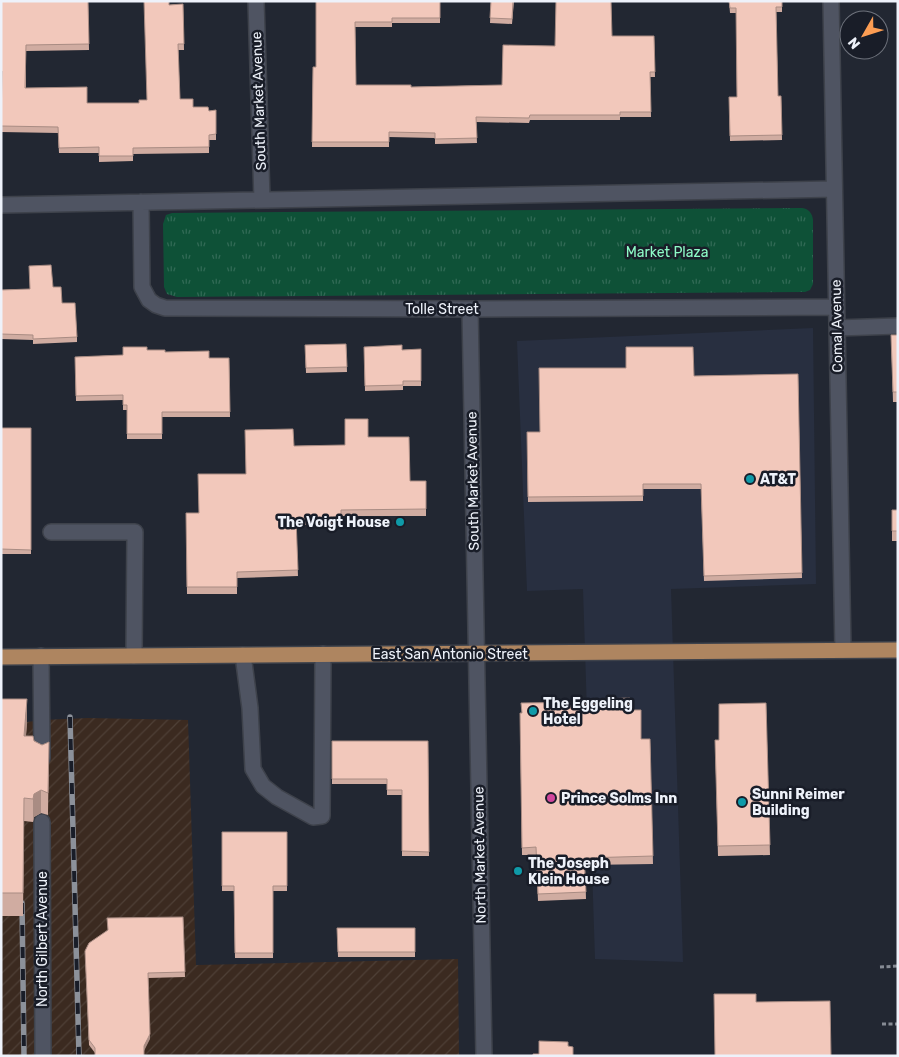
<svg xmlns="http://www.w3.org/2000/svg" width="899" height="1057" font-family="Rubik,sans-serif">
  <defs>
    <pattern id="industrial-furrows" width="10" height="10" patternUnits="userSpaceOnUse" patternTransform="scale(1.25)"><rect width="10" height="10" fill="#3b2a20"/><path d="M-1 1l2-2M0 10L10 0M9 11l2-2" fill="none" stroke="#4e3f36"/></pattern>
    <pattern id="park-tufts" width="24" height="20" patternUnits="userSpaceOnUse" patternTransform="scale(1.25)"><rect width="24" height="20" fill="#0e5137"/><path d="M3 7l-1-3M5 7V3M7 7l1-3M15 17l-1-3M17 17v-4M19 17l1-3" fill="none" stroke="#316a55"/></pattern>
  </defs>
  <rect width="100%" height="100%" fill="#222732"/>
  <path fill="#282f40" d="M 813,328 L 816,584 L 671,589 L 683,962 L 595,959 L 583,589 L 527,591 L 517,341 Z"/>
  <path fill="url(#industrial-furrows)" d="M 88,718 L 188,720 L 196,965 L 458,959 L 459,1056 L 1,1056 L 1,721 L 27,722 L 42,720 Z"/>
  <path fill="url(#park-tufts)" d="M 802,208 C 809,209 812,213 813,220 L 813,284 L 810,290 L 805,292 L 177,297 L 167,294 L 164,287 L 163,224 L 166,215 L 172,213 Z"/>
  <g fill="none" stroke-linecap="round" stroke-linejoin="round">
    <g stroke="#3e424b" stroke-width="18">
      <path id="minor" d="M 256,1 L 262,200
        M 831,1 L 843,650
        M 141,202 L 142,287 L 149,300 L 156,305 L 165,308 L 473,309 L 836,307
        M 1,205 L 834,189
        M 470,309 L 484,1056
        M 837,328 L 898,326
        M 51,532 L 135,532 L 134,656
        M 243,655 L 250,708 L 253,769 L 263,786 L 277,797 L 313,817 L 322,816 L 323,654
        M 41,656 L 42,758
        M 42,822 L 43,1056"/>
    </g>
    <g stroke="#3e424b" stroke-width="18">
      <path id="major" d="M 1,657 L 898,650"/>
    </g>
    <path stroke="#868b94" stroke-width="3" stroke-dasharray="4 2.5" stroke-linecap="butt" d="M 880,967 L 898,966
      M 882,1024 L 898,1024"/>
    <use href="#minor" stroke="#4f5462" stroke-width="15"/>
    <use href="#major" stroke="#ae8560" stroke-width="15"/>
    <g stroke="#8c919a" stroke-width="5.5">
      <path id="rail" d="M 70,717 L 79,1056
        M 22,903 L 24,1056"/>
    </g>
    <use href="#rail" stroke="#191d28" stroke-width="4" stroke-dasharray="11" stroke-linecap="butt"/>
  </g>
  <path fill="#d0aca1" d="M 1,1 L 88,1 L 89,50 L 26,51 L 26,88 L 87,103 L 139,103 L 147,100 L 169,5 L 183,4 L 184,50 L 178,50 L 180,99 L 193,107 L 209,111 L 216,110 L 216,140 L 209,140 L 209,153 L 133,154 L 133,161 L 99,162 L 99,153 L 59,153 L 58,133 L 1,132 L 2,76 L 1,76 Z
    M 306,1 L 440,1 L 440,23 L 392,23 L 392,27 L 355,27 L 356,85 L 411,87 L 502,85 L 555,46 L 612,36 L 654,36 L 655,77 L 650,77 L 651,117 L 620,117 L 620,120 L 530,120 L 529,123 L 476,122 L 477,143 L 435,144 L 435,138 L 389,137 L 389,147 L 312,147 L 313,67 L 316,67 L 316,1 Z
    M 491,1 L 514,1 L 512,24 L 490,23 Z
    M 729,1 L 782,1 L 782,12 L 776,12 L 778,96 L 781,96 L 782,140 L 730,141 L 729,97 L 737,97 L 736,13 L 730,13 Z
    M 53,287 L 62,303 L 77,337 L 77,342 L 33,344 L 33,340 L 1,339 L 1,290 L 30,289 Z
    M 891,335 L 898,335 L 898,402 L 893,402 Z
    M 346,344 L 347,372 L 306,373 L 305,345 Z
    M 364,347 L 402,350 L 421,349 L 421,386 L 403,386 L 403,390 L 365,391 Z
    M 147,350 L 209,358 L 229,358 L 230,417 L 162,417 L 162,439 L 127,439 L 127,410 L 123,410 L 123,400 L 76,401 L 75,357 L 123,355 Z
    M 798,374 L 802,578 L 704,581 L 701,489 L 643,489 L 643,501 L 528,502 L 527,432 L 540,432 L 694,376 Z
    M 1,428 L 31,428 L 31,554 L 1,554 Z
    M 368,437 L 410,481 L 426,481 L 426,516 L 341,516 L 341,524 L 296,525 L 298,576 L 237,578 L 237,594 L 187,594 L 186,513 L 198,513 L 294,446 L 345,445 Z
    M 892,510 L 898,510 L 898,541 L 892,541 Z
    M 1,699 L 27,722 L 26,736 L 42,745 L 49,742 L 48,815 L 41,813 L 34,817 L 33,822 L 24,821 L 23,916 L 1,916 Z
    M 766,703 L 770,855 L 718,856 L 715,740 L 719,740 Z
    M 631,710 L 641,739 L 650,739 L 653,864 L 585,865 L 586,899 L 538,901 L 536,855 L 522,855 L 520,720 Z
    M 332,741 L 428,741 L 429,856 L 402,856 L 402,795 L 387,795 L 387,784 L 332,784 Z
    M 222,832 L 287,832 L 287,891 L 273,891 L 273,958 L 235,958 L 234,891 L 222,891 Z
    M 183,917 L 185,977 L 148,978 L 150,1039 L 95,1053 L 89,1045 L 85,951 Z
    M 337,928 L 415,928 L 415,957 L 338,957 Z"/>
  <path fill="#a98c83" d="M 27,699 L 27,722 L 24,758 L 24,736 Z
    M 41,790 L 41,813 L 34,817 L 33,822 L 33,799 L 34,794 Z
    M 150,1034 L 150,1039 L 144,1051 L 144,1046 Z"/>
  <path fill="#f2c8bb" stroke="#a98c83" d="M 1,1 L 88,1 L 89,44 L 26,45 L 25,88 L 87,87 L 87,103 L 139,103 L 139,100 L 147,100 L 144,1 L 169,1 L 169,5 L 183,4 L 184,44 L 178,44 L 180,99 L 193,99 L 193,107 L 208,107 L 209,111 L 216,110 L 216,134 L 209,135 L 209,147 L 133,148 L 133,156 L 99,156 L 99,147 L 59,148 L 58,127 L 1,126 L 2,71 L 1,71 Z
    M 316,1 L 440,1 L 440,18 L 392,18 L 392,22 L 355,22 L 356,85 L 411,85 L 411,87 L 502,85 L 503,45 L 555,46 L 556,1 L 611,1 L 612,36 L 654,36 L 655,72 L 650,72 L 651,112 L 620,112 L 620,115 L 530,115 L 529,118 L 476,117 L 477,138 L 435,139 L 435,133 L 389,132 L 389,142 L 312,142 L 313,67 L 316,67 Z
    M 491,1 L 513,1 L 512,19 L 490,18 Z
    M 729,1 L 782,1 L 782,7 L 776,7 L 778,96 L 781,96 L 782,135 L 730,136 L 729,97 L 737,97 L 736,8 L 730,8 Z
    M 51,265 L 53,287 L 61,287 L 62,303 L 75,303 L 77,337 L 33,339 L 33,335 L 1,334 L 1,290 L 30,289 L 29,266 Z
    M 891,335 L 898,335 L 898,392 L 893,392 Z
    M 346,344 L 347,367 L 306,368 L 305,345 Z
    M 402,345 L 402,350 L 421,349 L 421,381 L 403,381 L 403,385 L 365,386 L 364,347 Z
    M 123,347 L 147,347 L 147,350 L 165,350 L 165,352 L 209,351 L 209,358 L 229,358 L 230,412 L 162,412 L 162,434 L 127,434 L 127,405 L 123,405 L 123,395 L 76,396 L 75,357 L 123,355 Z
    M 626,347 L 693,347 L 694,376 L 798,374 L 802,573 L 704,576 L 701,484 L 643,484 L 643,496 L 528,497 L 527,432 L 540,432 L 539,368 L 626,368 Z
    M 345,419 L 368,419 L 368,437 L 409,437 L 410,481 L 426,481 L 426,509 L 341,510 L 341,517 L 296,518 L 298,570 L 237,572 L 237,587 L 187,587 L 186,513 L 199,513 L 198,474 L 246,474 L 245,430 L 293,429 L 294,446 L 345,445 Z
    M 1,428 L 31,428 L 31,550 L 1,549 Z
    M 892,510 L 898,510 L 898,531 L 892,531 Z
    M 630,698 L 631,710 L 641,710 L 641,739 L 650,739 L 653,856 L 584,858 L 586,892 L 538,894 L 536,847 L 522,848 L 520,713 L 522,713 L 521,703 L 600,702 L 600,699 Z
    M 1,699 L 27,699 L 24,736 L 33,736 L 34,741 L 42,745 L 49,742 L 48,793 L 41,790 L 34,794 L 33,799 L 24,798 L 23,893 L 1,893 Z
    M 766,703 L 770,845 L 718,846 L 715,740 L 719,740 L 719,704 Z
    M 332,741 L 428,741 L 429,852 L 402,851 L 402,790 L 387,790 L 387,779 L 332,779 Z
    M 222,832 L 287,832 L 287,886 L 273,886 L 273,953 L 235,953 L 234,886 L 222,886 Z
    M 183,917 L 185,972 L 148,973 L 150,1034 L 144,1046 L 144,1056 L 95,1056 L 95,1048 L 89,1040 L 85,951 L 89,943 L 108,930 L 107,918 Z
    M 337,928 L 415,928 L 415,952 L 338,952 Z
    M 714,994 L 756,994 L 756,1002 L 830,1001 L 831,1056 L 715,1056 Z
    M 539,1041 L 568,1042 L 568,1046 L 573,1047 L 573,1056 L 533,1056 L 533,1054 L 539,1054 Z"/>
  <g fill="#0f9aa8" stroke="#191d28" stroke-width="2">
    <circle cx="750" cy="479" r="5"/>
    <circle cx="400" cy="522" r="5"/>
    <circle cx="533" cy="711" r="5"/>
    <circle cx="742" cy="802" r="5"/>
    <circle cx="518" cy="871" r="5"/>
  </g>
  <circle fill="#d1479c" stroke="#191d28" stroke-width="2" cx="551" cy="798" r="5"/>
  <g text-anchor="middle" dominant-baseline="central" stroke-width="5" stroke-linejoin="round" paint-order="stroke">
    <g font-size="14" fill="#eef2fa" stroke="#191d28">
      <text transform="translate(259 101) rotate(-92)">South Market Avenue</text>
      <text x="442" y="309">Tolle Street</text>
      <text transform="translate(837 326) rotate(-91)">Comal Avenue</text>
      <text transform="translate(473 481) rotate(-91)">South Market Avenue</text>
      <text x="450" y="654">East San Antonio Street</text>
      <text transform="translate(480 855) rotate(-91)">North Market Avenue</text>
      <text transform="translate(42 939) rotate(-90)">North Gilbert Avenue</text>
    </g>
    <g font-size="14" fill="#8dfbc7" stroke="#191d28">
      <text x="667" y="252">Market Plaza</text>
    </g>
    <g font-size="14" font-weight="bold" fill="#eef2fa" stroke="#191d28" text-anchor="start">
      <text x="760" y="479">AT&amp;T</text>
      <text x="390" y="522" text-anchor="end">The Voigt House</text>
      <text x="543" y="703">The Eggeling<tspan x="543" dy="16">Hotel</tspan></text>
      <text x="752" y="794">Sunni Reimer<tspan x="752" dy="16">Building</tspan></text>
      <text x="561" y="798">Prince Solms Inn</text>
      <text x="528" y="863">The Joseph<tspan x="528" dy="16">Klein House</tspan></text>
    </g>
  </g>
  <rect width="899" height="1057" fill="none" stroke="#eef2fa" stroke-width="5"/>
  <g transform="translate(864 35) rotate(231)"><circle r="24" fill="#191d28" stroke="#6e727c"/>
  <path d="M0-4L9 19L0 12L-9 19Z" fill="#fc9d53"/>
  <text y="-8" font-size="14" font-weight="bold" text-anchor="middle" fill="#eef2fa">N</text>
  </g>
</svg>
